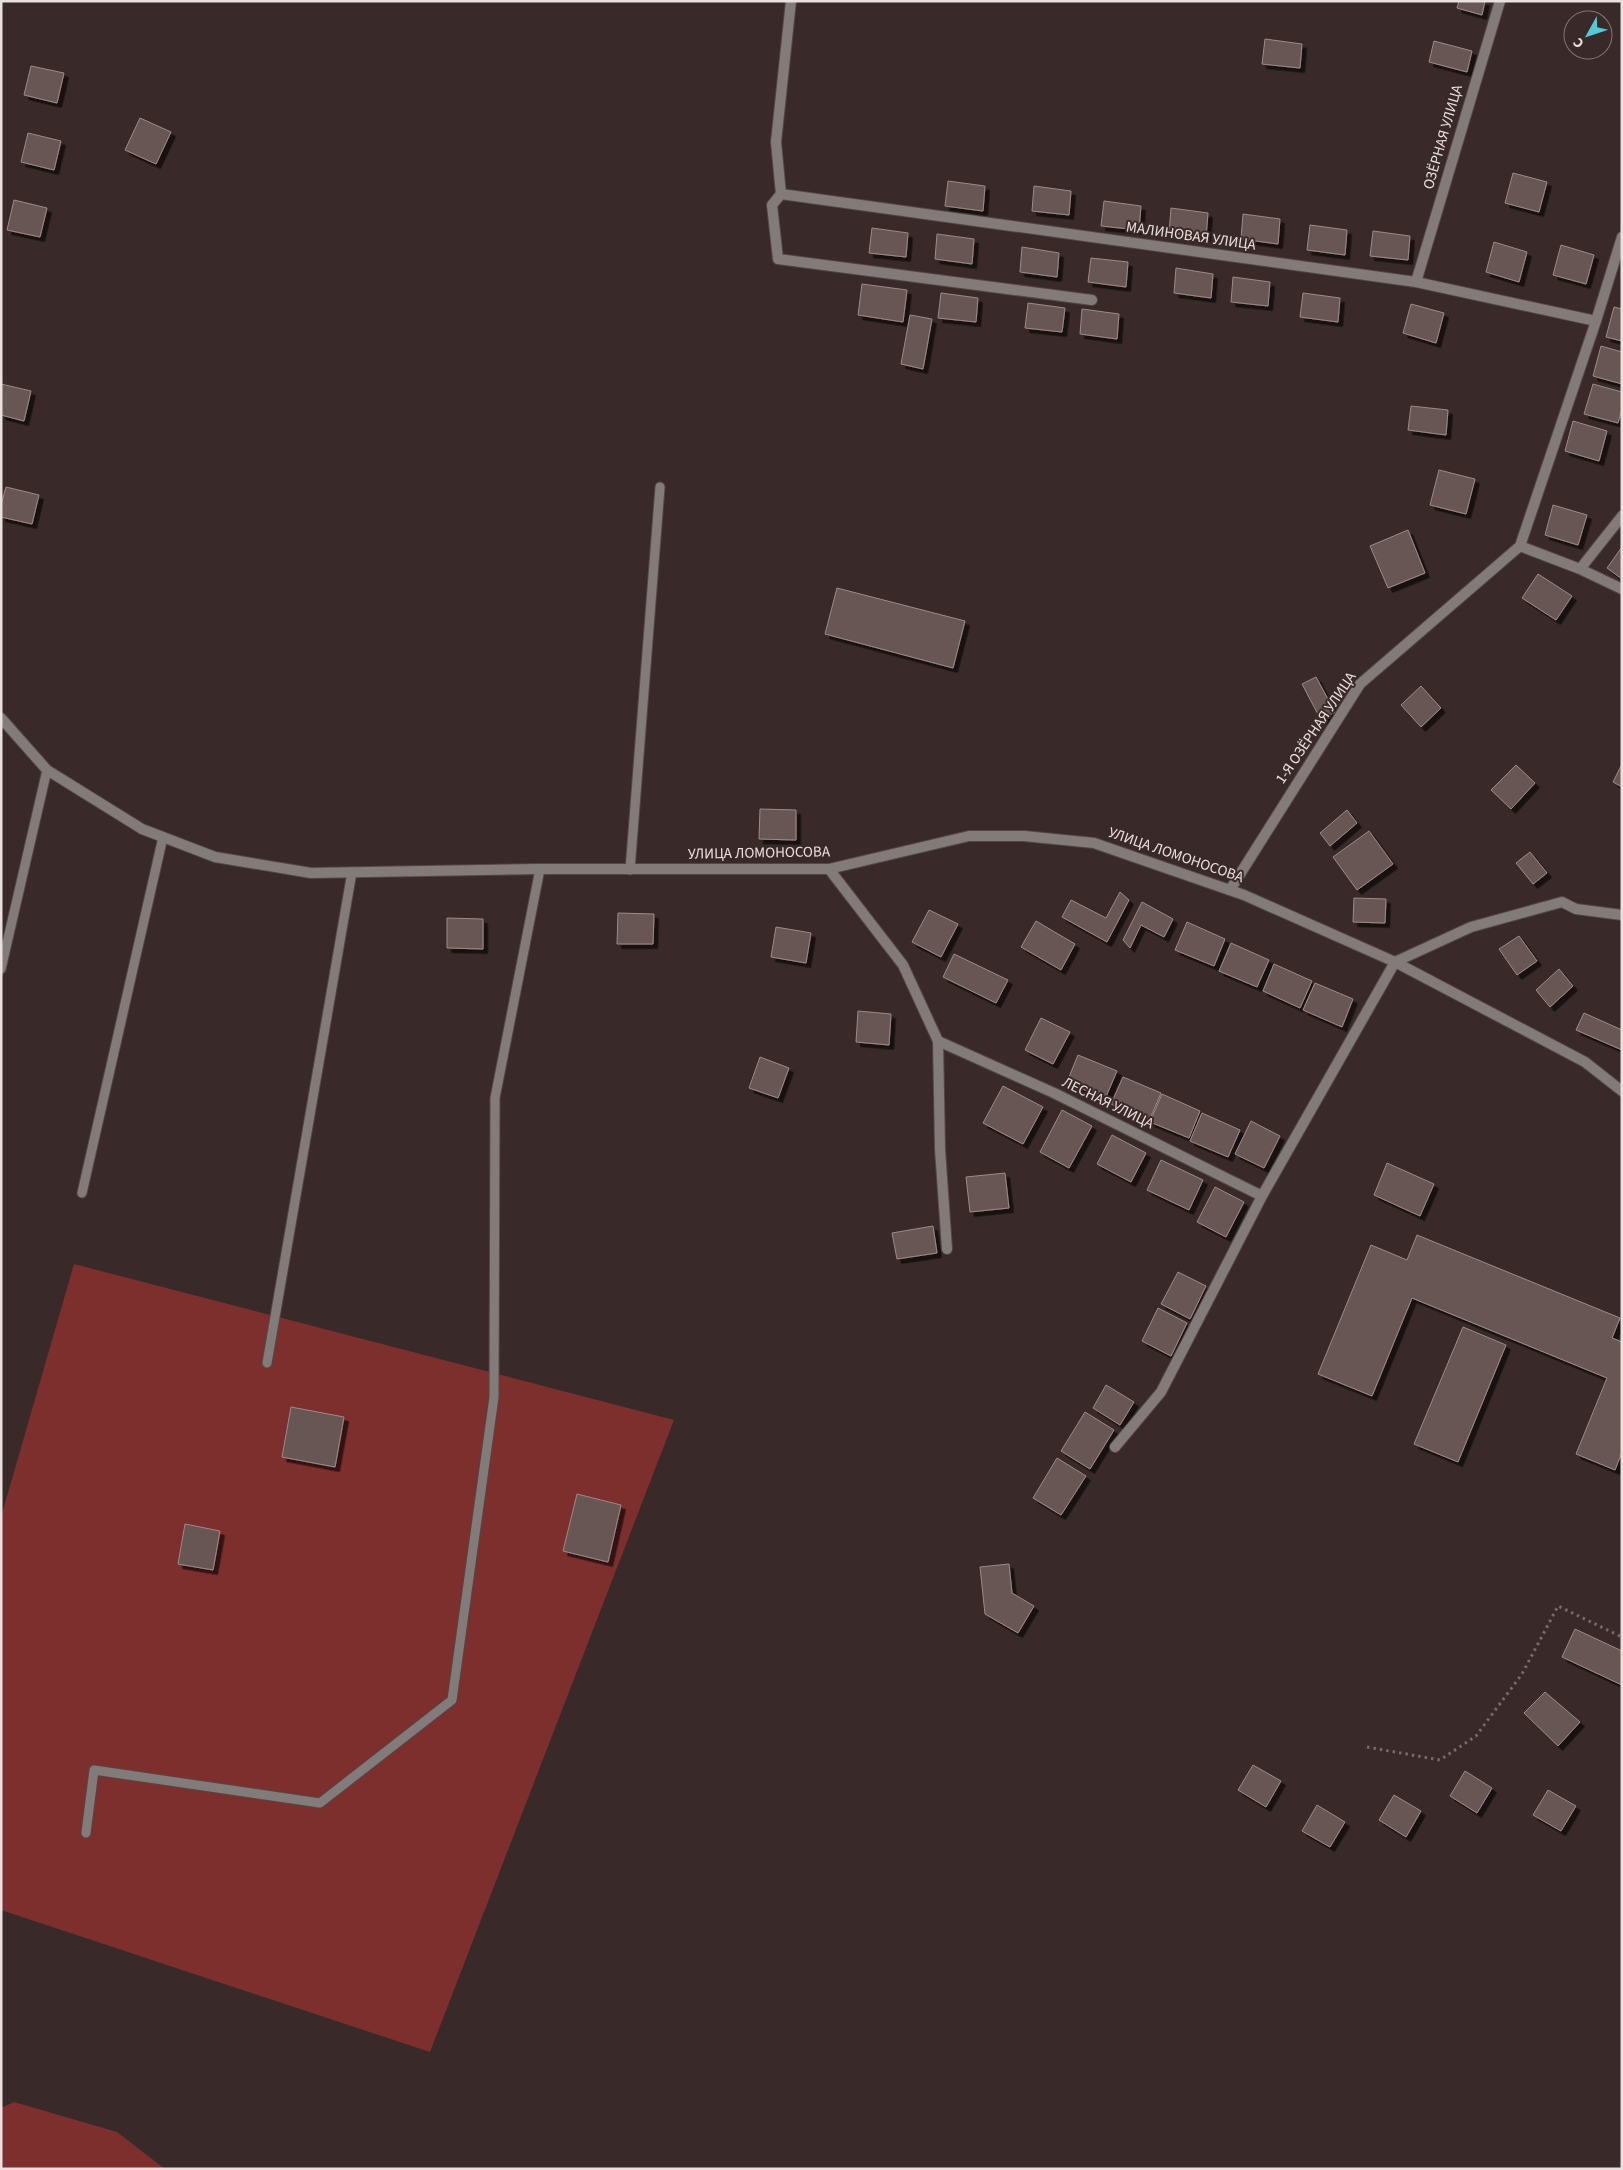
<svg xmlns="http://www.w3.org/2000/svg" width="1623" height="2170" font-family="'Source Sans 3',sans-serif">
  <defs>
    <filter id="shadow"><feDropShadow dx="4.5" dy="4.5" stdDeviation="0" flood-color="#0009"/></filter>
  </defs>
  <rect width="100%" height="100%" fill="#392a29"/>
  <path fill="#7c2f2d" d="M 74,1264 L 674,1420 L 430,2052 L 1,1910 L 1,1517 Z
    M 14,2102 L 117,2132 L 165,2169 L 1,2169 L 1,2108 Z"/>
  <path fill="#675654" stroke="#9d8a89" filter="url(#shadow)" d="M 1459,1 L 1485,1 L 1482,15 L 1457,8 Z
    M 1265,39 L 1302,44 L 1300,68 L 1262,64 Z
    M 1434,41 L 1472,51 L 1467,72 L 1429,62 Z
    M 31,66 L 64,73 L 57,103 L 24,95 Z
    M 140,118 L 171,132 L 156,164 L 125,150 Z
    M 28,133 L 61,141 L 54,170 L 21,162 Z
    M 1513,173 L 1547,182 L 1539,212 L 1505,203 Z
    M 948,181 L 985,186 L 983,211 L 945,206 Z
    M 1034,186 L 1071,191 L 1069,215 L 1032,211 Z
    M 14,200 L 47,208 L 40,237 L 7,230 Z
    M 1104,201 L 1141,206 L 1139,230 L 1101,226 Z
    M 1171,208 L 1208,213 L 1206,237 L 1169,233 Z
    M 1243,214 L 1280,219 L 1278,244 L 1241,239 Z
    M 1310,225 L 1347,230 L 1345,255 L 1307,250 Z
    M 872,228 L 908,233 L 906,257 L 869,253 Z
    M 1373,231 L 1410,236 L 1408,260 L 1370,256 Z
    M 937,234 L 974,239 L 972,264 L 935,259 Z
    M 1494,242 L 1527,252 L 1519,282 L 1486,272 Z
    M 1561,245 L 1594,255 L 1586,284 L 1553,275 Z
    M 1022,247 L 1059,253 L 1057,277 L 1020,272 Z
    M 1091,258 L 1128,262 L 1126,287 L 1088,282 Z
    M 1176,268 L 1213,274 L 1211,298 L 1174,293 Z
    M 1233,277 L 1270,282 L 1268,306 L 1231,302 Z
    M 862,284 L 907,290 L 903,322 L 858,315 Z
    M 941,293 L 978,298 L 976,322 L 938,318 Z
    M 1303,293 L 1340,298 L 1338,322 L 1300,317 Z
    M 1028,303 L 1065,308 L 1062,332 L 1025,328 Z
    M 1411,304 L 1444,313 L 1436,343 L 1403,333 Z
    M 1614,307 L 1622,309 L 1622,341 L 1606,337 Z
    M 1082,309 L 1119,314 L 1117,339 L 1080,334 Z
    M 910,315 L 932,319 L 923,369 L 901,364 Z
    M 1601,346 L 1622,352 L 1622,384 L 1593,376 Z
    M 1,384 L 31,391 L 24,421 L 1,415 Z
    M 1593,384 L 1622,392 L 1622,409 L 1618,423 L 1584,414 Z
    M 1411,406 L 1448,410 L 1446,435 L 1408,430 Z
    M 1573,421 L 1607,431 L 1599,461 L 1565,451 Z
    M 1439,470 L 1475,479 L 1466,514 L 1430,505 Z
    M 6,487 L 39,495 L 32,524 L 1,517 L 1,505 Z
    M 1553,505 L 1587,515 L 1578,545 L 1545,535 Z
    M 1408,530 L 1425,573 L 1388,588 L 1370,546 Z
    M 1622,547 L 1622,579 L 1607,568 Z
    M 1538,574 L 1572,596 L 1556,620 L 1522,598 Z
    M 837,588 L 965,621 L 953,668 L 825,634 Z
    M 1316,677 L 1335,712 L 1321,720 L 1302,684 Z
    M 1421,686 L 1441,708 L 1421,727 L 1401,705 Z
    M 1622,764 L 1622,787 L 1613,782 Z
    M 1516,765 L 1535,783 L 1511,809 L 1491,790 Z
    M 760,809 L 796,810 L 796,840 L 759,839 Z
    M 1347,810 L 1357,823 L 1330,846 L 1320,833 Z
    M 1369,831 L 1393,864 L 1357,890 L 1333,857 Z
    M 1530,852 L 1547,873 L 1533,884 L 1516,863 Z
    M 1120,892 L 1129,900 L 1107,942 L 1062,917 L 1071,900 L 1106,918 Z
    M 1354,898 L 1386,899 L 1385,923 L 1353,922 Z
    M 1142,902 L 1173,919 L 1164,937 L 1141,925 L 1130,948 L 1123,940 Z
    M 929,910 L 958,924 L 941,957 L 912,942 Z
    M 618,913 L 654,914 L 653,944 L 617,944 Z
    M 447,918 L 483,919 L 483,949 L 447,948 Z
    M 1036,921 L 1075,944 L 1061,970 L 1021,947 Z
    M 1187,922 L 1225,939 L 1214,966 L 1175,950 Z
    M 776,927 L 811,933 L 806,963 L 771,957 Z
    M 1519,936 L 1537,961 L 1517,975 L 1499,949 Z
    M 1231,943 L 1269,960 L 1257,987 L 1219,971 Z
    M 954,954 L 1008,980 L 996,1003 L 943,977 Z
    M 1274,964 L 1312,981 L 1300,1008 L 1263,991 Z
    M 1559,969 L 1573,986 L 1550,1007 L 1536,990 Z
    M 1315,983 L 1353,999 L 1342,1027 L 1303,1010 Z
    M 858,1011 L 891,1014 L 889,1045 L 856,1042 Z
    M 1584,1013 L 1622,1030 L 1622,1050 L 1576,1030 Z
    M 1041,1018 L 1070,1032 L 1053,1064 L 1025,1050 Z
    M 1078,1055 L 1117,1071 L 1105,1099 L 1067,1082 Z
    M 760,1057 L 789,1068 L 778,1098 L 749,1088 Z
    M 1123,1077 L 1161,1093 L 1149,1121 L 1111,1104 Z
    M 1003,1086 L 1043,1107 L 1023,1144 L 983,1123 Z
    M 1162,1094 L 1200,1111 L 1189,1138 L 1150,1122 Z
    M 1062,1110 L 1092,1126 L 1069,1168 L 1040,1152 Z
    M 1202,1113 L 1240,1130 L 1228,1157 L 1190,1141 Z
    M 1251,1121 L 1280,1136 L 1264,1168 L 1235,1154 Z
    M 1112,1135 L 1146,1153 L 1131,1182 L 1097,1164 Z
    M 1161,1160 L 1203,1180 L 1189,1210 L 1147,1190 Z
    M 1387,1163 L 1434,1184 L 1420,1216 L 1374,1195 Z
    M 1005,1173 L 1009,1208 L 970,1212 L 966,1177 Z
    M 1215,1187 L 1244,1202 L 1226,1237 L 1197,1222 Z
    M 933,1226 L 937,1253 L 897,1259 L 892,1233 Z
    M 1417,1235 L 1620,1318 L 1612,1338 L 1622,1342 L 1622,1452 L 1615,1470 L 1576,1454 L 1607,1378 L 1412,1298 L 1372,1396 L 1318,1374 L 1371,1245 L 1407,1260 Z
    M 1178,1272 L 1206,1286 L 1190,1319 L 1161,1304 Z
    M 1158,1308 L 1187,1323 L 1171,1356 L 1142,1341 Z
    M 1463,1327 L 1506,1345 L 1458,1462 L 1414,1444 Z
    M 1106,1385 L 1134,1402 L 1120,1425 L 1093,1408 Z
    M 291,1407 L 344,1417 L 335,1467 L 282,1457 Z
    M 1085,1412 L 1114,1430 L 1090,1469 L 1061,1451 Z
    M 1057,1458 L 1086,1476 L 1061,1515 L 1033,1498 Z
    M 577,1494 L 621,1505 L 608,1562 L 563,1551 Z
    M 185,1524 L 220,1531 L 213,1570 L 178,1564 Z
    M 1009,1564 L 1012,1593 L 1034,1606 L 1018,1633 L 985,1614 L 980,1567 Z
    M 1575,1629 L 1622,1651 L 1622,1685 L 1562,1657 Z
    M 1545,1692 L 1580,1722 L 1558,1746 L 1524,1713 Z
    M 1253,1765 L 1281,1781 L 1266,1807 L 1238,1790 Z
    M 1465,1771 L 1492,1788 L 1477,1813 L 1450,1796 Z
    M 1548,1790 L 1576,1806 L 1561,1831 L 1533,1815 Z
    M 1394,1795 L 1421,1811 L 1406,1837 L 1379,1820 Z
    M 1317,1805 L 1345,1822 L 1330,1847 L 1302,1831 Z"/>
  <g fill="none" stroke-linecap="round" stroke-linejoin="round">
    <g stroke="#554746" stroke-width="11">
      <path id="service" d="M 630,870 L 660,487
        M 1,969 L 47,770
        M 82,1193 L 163,837
        M 267,1363 L 352,872
        M 86,1833 L 94,1770 L 320,1803 L 452,1700 L 494,1397 L 495,1098 L 540,869"/>
    </g>
    <g stroke="#554746" stroke-width="12">
      <path id="minor" d="M 791,1 L 776,142 L 781,194 L 772,205 L 778,259 L 1092,300
        M 781,194 L 1416,282 L 1596,321
        M 1416,282 L 1500,1
        M 1520,546 L 1596,321 L 1622,237
        M 1520,546 L 1580,569 L 1622,589
        M 1580,569 L 1622,516
        M 829,869 L 903,965 L 938,1041 L 940,1149 L 947,1249
        M 1230,890 L 1360,684 L 1520,546
        M 938,1041 L 1054,1093 L 1262,1196
        M 1115,1447 L 1161,1392 L 1262,1196 L 1395,962 L 1471,927 L 1562,902 L 1576,909 L 1622,915"/>
    </g>
    <g stroke="#554746" stroke-width="12">
      <path id="tertiary" d="M 1,718 L 47,770 L 142,829 L 215,857 L 311,873 L 540,869 L 829,869 L 969,836 L 1024,836 L 1094,843 L 1244,895 L 1395,962 L 1585,1062 L 1622,1091"/>
    </g>
    <path stroke="#786a69" stroke-width="3" stroke-dasharray="2.5 4" stroke-linecap="butt" d="M 1367,1747 L 1440,1760 L 1476,1736 L 1522,1674 L 1558,1606 L 1622,1637"/>
    <use href="#service" stroke="#837b7a" stroke-width="9"/>
    <use href="#minor" stroke="#837b7a" stroke-width="10"/>
    <use href="#tertiary" stroke="#837b7a" stroke-width="10"/>
  </g>
  <g text-anchor="middle" dominant-baseline="central" stroke-width="4" stroke-linejoin="round" paint-order="stroke">
    <g font-size="15" fill="#eae0df" stroke="#392a29">
      <text transform="translate(1443 137) rotate(-74)">ОЗЁРНАЯ УЛИЦА</text>
      <text transform="translate(1191 236) rotate(8)">МАЛИНОВАЯ УЛИЦА</text>
      <text transform="translate(1316 728) rotate(-56)">1-Я ОЗЁРНАЯ УЛИЦА</text>
      <text transform="translate(759 853) rotate(-1)">УЛИЦА ЛОМОНОСОВА</text>
      <text transform="translate(1176 855) rotate(19)">УЛИЦА ЛОМОНОСОВА</text>
      <text transform="translate(1108 1103) rotate(26)">ЛЕСНАЯ УЛИЦА</text>
    </g>
  </g>
  <rect width="1623" height="2170" fill="none" stroke="#eae0df" stroke-width="5"/>
  <g transform="translate(1588 35) rotate(230)"><circle r="24" fill="#392a29" stroke="#807372"/>
  <path d="M0-4L9 19L0 12L-9 19Z" fill="#52cbd7"/>
  <text y="-8" font-size="14" font-weight="bold" text-anchor="middle" fill="#eae0df">С</text>
  </g>
</svg>
